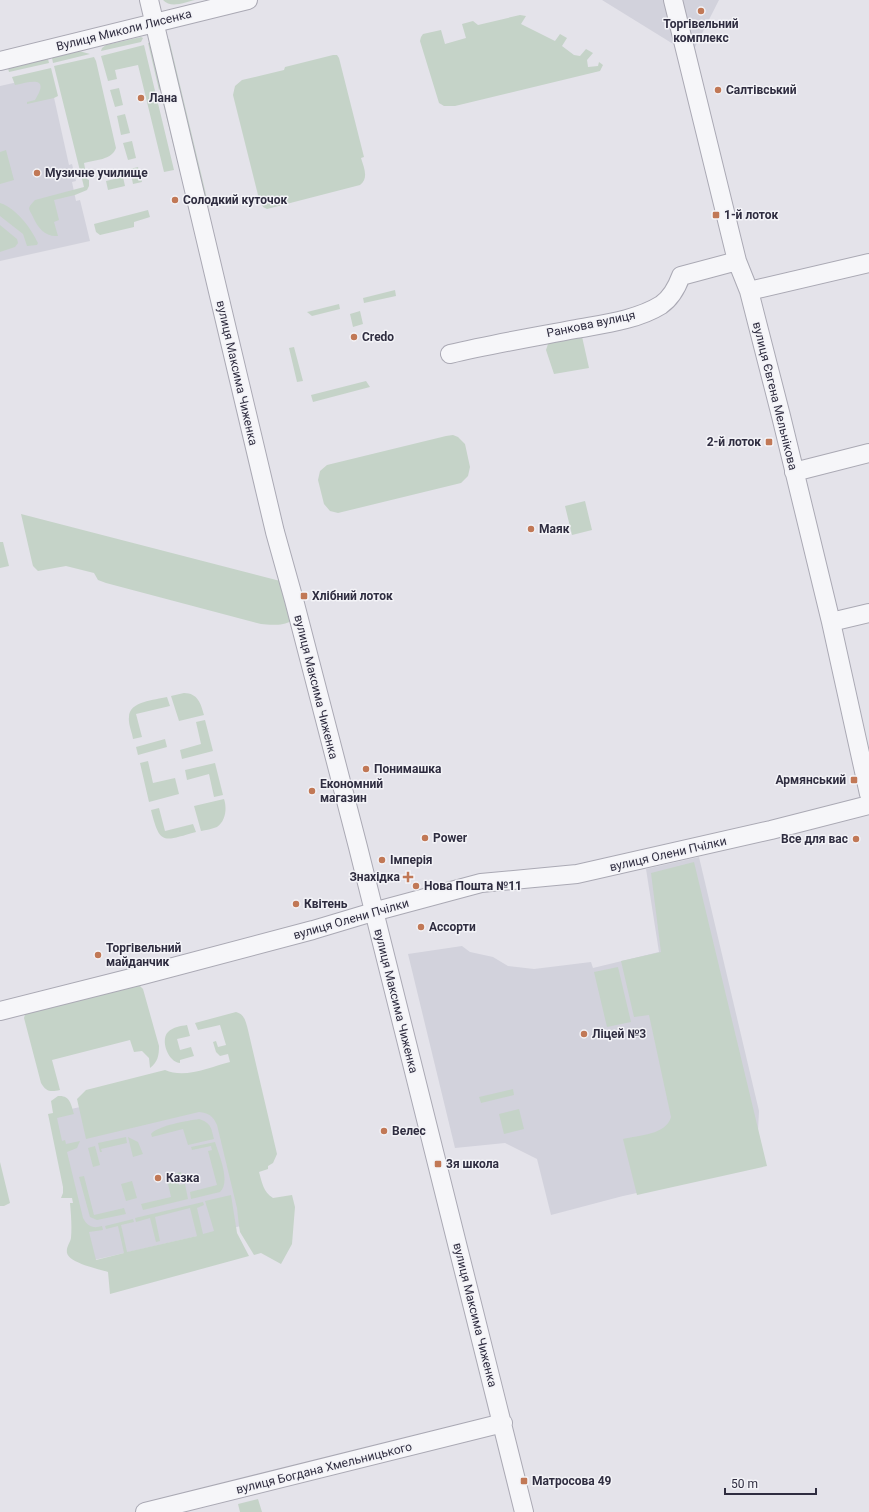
<svg xmlns="http://www.w3.org/2000/svg" width="869" height="1512" font-family="Roboto,sans-serif">
  <rect width="100%" height="100%" fill="#e4e3ea"/>
  <path fill="#d2d2dc" d="M 602,0 L 719,0 L 691,55 Z
    M 49,75 L 69,165 L 72,164 L 76,181 L 72,182 L 76,201 L 80,200 L 90,241 L 0,261 L 0,86 Z
    M 699,857 L 759,1111 L 758,1131 L 766,1165 L 623,1196 L 551,1215 L 537,1159 L 505,1143 L 455,1148 L 408,954 L 462,946 L 470,952 L 493,957 L 508,966 L 534,969 L 591,962 L 593,968 L 659,952 L 646,869 Z
    M 225,1075 L 258,1222 L 94,1260 L 53,1113 Z"/>
  <path fill="#c5d3c8" d="M 163,0 L 195,0 C 185,2 171,9 163,0 Z
    M 520,15 L 526,16 L 521,24 L 555,41 L 560,34 L 567,38 L 562,46 L 574,55 L 580,56 L 586,49 L 593,53 L 587,60 L 588,67 L 598,66 L 599,62 L 603,65 L 600,71 L 455,106 L 444,106 L 439,103 L 420,41 L 421,37 L 423,34 L 441,30 L 445,44 L 466,38 L 462,24 L 473,21 L 478,25 Z
    M 141,37 L 143,38 L 141,42 L 101,51 L 102,48 L 106,45 Z
    M 169,39 L 209,207 L 204,203 L 165,40 Z
    M 148,43 L 153,43 L 164,87 L 159,90 Z
    M 144,45 L 174,170 L 164,172 L 138,65 L 115,70 L 117,79 L 108,81 L 101,56 Z
    M 79,51 L 90,54 L 53,63 L 52,58 Z
    M 333,55 L 337,55 L 339,58 L 364,157 L 361,158 C 364,168 369,178 360,185 L 267,209 L 263,207 L 259,199 L 233,95 L 235,86 L 242,80 L 284,70 L 285,67 Z
    M 94,57 L 96,61 L 116,148 C 112,160 95,160 84,163 L 87,179 L 89,180 L 89,186 L 87,190 L 75,195 L 54,200 L 59,220 L 54,222 L 58,236 C 45,237 38,228 33,217 C 32,214 29,211 29,208 C 30,205 33,202 35,200 L 84,187 L 54,66 Z
    M 48,59 L 49,63 L 9,72 L 8,68 Z
    M 51,68 L 58,96 L 54,98 L 27,104 L 27,102 L 35,100 C 50,76 32,81 15,85 L 12,77 Z
    M 119,88 L 123,105 L 115,107 L 110,90 Z
    M 168,102 L 182,173 L 180,172 L 163,103 Z
    M 125,114 L 130,133 L 121,135 L 117,116 Z
    M 132,141 L 136,158 L 128,160 L 123,143 Z
    M 6,150 L 14,180 L 0,184 L 0,152 Z
    M 138,167 L 142,182 L 133,184 L 130,169 Z
    M 123,177 L 125,186 L 108,190 L 106,181 Z
    M 0,203 C 16,208 31,228 38,243 L 37,245 L 27,246 L 23,234 L 0,216 Z
    M 148,210 L 150,217 L 134,222 L 134,227 L 100,235 L 96,232 L 94,224 Z
    M 0,225 L 17,239 L 18,243 L 15,247 L 0,252 Z
    M 395,290 L 396,296 L 364,303 L 363,298 Z
    M 339,304 L 340,309 L 312,316 L 307,312 Z
    M 360,311 L 363,324 L 353,327 L 350,314 Z
    M 581,332 L 589,368 L 554,374 L 546,350 L 550,338 Z
    M 294,347 L 303,381 L 297,382 L 289,348 Z
    M 366,381 L 370,387 L 313,402 L 311,395 Z
    M 453,435 L 458,437 L 465,444 L 470,467 L 468,476 L 461,483 L 338,513 L 330,511 L 324,504 L 318,480 L 320,471 L 327,465 L 446,436 Z
    M 585,501 L 592,530 L 572,535 L 565,506 Z
    M 21,514 L 284,582 L 291,621 C 284,626 269,625 261,624 L 106,583 L 98,580 L 94,573 L 66,566 L 38,571 L 33,566 L 32,562 Z
    M 0,542 L 3,542 L 9,566 L 0,568 Z
    M 184,693 C 198,693 201,704 204,715 L 179,721 L 171,696 Z
    M 167,697 L 170,706 L 136,714 L 142,737 L 133,739 C 132,732 128,724 129,717 C 129,701 155,700 167,697 Z
    M 205,720 L 213,751 L 182,759 L 180,750 L 201,744 L 196,722 Z
    M 165,739 L 167,747 L 138,755 L 136,747 Z
    M 148,761 L 153,783 L 175,778 L 179,794 L 149,802 L 140,763 Z
    M 215,763 L 223,795 L 214,797 L 209,774 L 187,780 L 185,770 Z
    M 224,799 C 227,808 226,821 217,827 C 212,829 206,830 201,831 L 194,806 Z
    M 159,808 L 165,831 L 193,824 L 196,832 C 163,841 160,846 151,810 Z
    M 694,862 L 767,1166 L 637,1195 L 623,1139 C 639,1135 666,1135 671,1117 L 649,1015 L 634,1017 L 621,961 L 661,952 L 651,873 Z
    M 618,967 L 631,1022 L 607,1027 L 594,972 Z
    M 139,985 L 143,989 L 159,1046 C 159,1055 158,1062 150,1068 L 149,1058 L 142,1051 L 134,1052 L 130,1040 L 52,1060 L 60,1090 C 51,1092 46,1092 41,1083 L 24,1018 L 26,1011 Z
    M 236,1012 C 245,1014 246,1023 248,1030 L 277,1154 L 273,1163 L 268,1166 L 268,1169 L 259,1172 C 262,1182 263,1192 273,1198 L 292,1195 L 295,1207 L 292,1244 L 281,1264 L 261,1253 L 254,1255 L 240,1232 L 239,1226 L 237,1208 L 217,1125 C 213,1116 209,1113 199,1112 L 86,1139 L 77,1099 L 86,1090 L 165,1070 C 185,1079 210,1067 230,1062 L 228,1054 L 220,1056 L 216,1052 L 213,1042 L 216,1041 L 218,1047 L 226,1045 L 220,1025 L 198,1030 L 195,1023 Z
    M 187,1025 L 190,1036 L 177,1039 L 180,1050 L 191,1047 L 194,1056 L 180,1060 L 180,1063 C 168,1062 160,1040 168,1032 C 173,1027 181,1026 187,1025 Z
    M 513,1089 L 514,1095 L 481,1103 L 479,1097 Z
    M 58,1096 C 70,1095 71,1104 74,1114 L 57,1118 L 62,1141 L 65,1140 L 66,1144 L 80,1141 L 77,1148 L 67,1152 L 83,1218 C 87,1226 93,1229 102,1226 L 103,1230 L 89,1232 L 96,1260 L 124,1253 L 118,1226 L 106,1229 L 105,1226 L 133,1219 L 134,1222 L 121,1225 L 127,1252 L 197,1236 L 190,1208 L 155,1217 L 160,1241 L 156,1242 L 150,1218 L 136,1222 L 135,1218 L 203,1202 L 204,1205 L 197,1208 L 203,1234 L 214,1231 L 205,1201 L 231,1195 L 237,1233 L 249,1256 L 110,1294 L 108,1272 C 99,1269 69,1263 67,1253 C 66,1247 70,1243 71,1238 C 72,1226 71,1214 70,1203 L 73,1203 L 72,1198 L 61,1198 L 63,1193 L 63,1187 L 48,1114 L 53,1113 L 51,1101 Z
    M 519,1109 L 524,1129 L 504,1134 L 499,1114 Z
    M 199,1119 C 211,1123 211,1127 214,1139 L 188,1145 L 183,1129 L 152,1137 L 151,1134 C 159,1125 187,1121 199,1119 Z
    M 126,1137 L 127,1143 L 101,1149 L 102,1152 L 100,1152 L 98,1143 Z
    M 128,1137 L 138,1142 L 143,1154 L 133,1157 Z
    M 215,1142 C 219,1155 231,1182 220,1192 L 191,1199 L 190,1192 L 217,1185 L 208,1151 L 212,1150 L 211,1146 L 192,1150 L 191,1147 Z
    M 95,1146 L 100,1165 L 93,1167 L 88,1148 Z
    M 0,1162 L 10,1203 L 4,1206 L 0,1206 Z
    M 181,1172 L 183,1179 L 178,1180 L 179,1185 L 185,1184 L 188,1199 L 143,1210 L 141,1204 L 171,1197 L 166,1175 Z
    M 84,1176 L 94,1215 L 124,1208 L 126,1214 L 97,1220 L 90,1217 L 79,1177 Z
    M 132,1181 L 137,1198 L 126,1201 L 121,1184 Z
    M 258,1499 L 262,1512 L 240,1512 L 238,1504 Z"/>
  <g fill="none" stroke-linecap="round" stroke-linejoin="round">
    <g stroke="#aaa9b4" stroke-width="20">
      <path id="minor" d="M 149,0 L 275,532 L 294,600 L 358,847 L 524,1512
        M 673,0 L 737,261 L 749,291 L 781,416 L 831,622 L 869,794
        M 0,61 L 248,0
        M 749,291 L 869,263
        M 450,354 C 492,344 534,337 576,329 C 603,324 637,320 661,305 C 671,298 677,287 681,276 L 737,261
        M 794,472 L 869,453
        M 831,622 L 869,613
        M 0,1011 L 143,975 L 313,930 L 373,912 L 481,883 L 577,874 L 771,830 L 869,805
        M 145,1512 L 503,1423"/>
    </g>
    <use href="#minor" stroke="#f6f6f9" stroke-width="18"/>
  </g>
  <g fill="#c17856" stroke="#f3f3f7" stroke-width="1.5">
    <circle cx="701" cy="11" r="4"/>
    <circle cx="718" cy="90" r="4"/>
    <circle cx="141" cy="98" r="4"/>
    <circle cx="37" cy="173" r="4"/>
    <circle cx="175" cy="200" r="4"/>
    <rect x="712" y="211" width="8" height="8" rx="2"/>
    <circle cx="354" cy="337" r="4"/>
    <rect x="765" y="438" width="8" height="8" rx="2"/>
    <circle cx="531" cy="529" r="4"/>
    <rect x="300" y="592" width="8" height="8" rx="2"/>
    <circle cx="366" cy="769" r="4"/>
    <rect x="850" y="776" width="8" height="8" rx="2"/>
    <circle cx="312" cy="791" r="4"/>
    <circle cx="425" cy="838" r="4"/>
    <circle cx="856" cy="839" r="4"/>
    <circle cx="382" cy="860" r="4"/>
    <path d="M406 871h4v4h4v4h-4v4h-4v-4h-4v-4h4z"/>
    <circle cx="416" cy="886" r="4"/>
    <circle cx="296" cy="904" r="4"/>
    <circle cx="421" cy="927" r="4"/>
    <circle cx="98" cy="955" r="4"/>
    <circle cx="584" cy="1034" r="4"/>
    <circle cx="384" cy="1131" r="4"/>
    <rect x="434" y="1160" width="8" height="8" rx="2"/>
    <circle cx="158" cy="1178" r="4"/>
    <rect x="520" y="1477" width="8" height="8" rx="2"/>
  </g>
  <g text-anchor="middle" dominant-baseline="central" stroke-width="3" stroke-linejoin="round" paint-order="stroke">
    <g font-size="12" font-weight="bold" fill="#2f2d40" stroke="#f3f3f7" text-anchor="start">
      <text x="701" y="24" text-anchor="middle">Торгівельний<tspan x="701" dy="14">комплекс</tspan></text>
      <text x="726" y="90">Салтівський</text>
      <text x="149" y="98">Лана</text>
      <text x="45" y="173">Музичне училище</text>
      <text x="183" y="200">Солодкий куточок</text>
      <text x="724" y="215">1-й лоток</text>
      <text x="362" y="337">Credo</text>
      <text x="761" y="442" text-anchor="end">2-й лоток</text>
      <text x="539" y="529">Маяк</text>
      <text x="312" y="596">Хлібний лоток</text>
      <text x="374" y="769">Понимашка</text>
      <text x="846" y="780" text-anchor="end">Армянський</text>
      <text x="320" y="784">Економний<tspan x="320" dy="14">магазин</tspan></text>
      <text x="433" y="838">Power</text>
      <text x="848" y="839" text-anchor="end">Все для вас</text>
      <text x="390" y="860">Імперія</text>
      <text x="400" y="877" text-anchor="end">Знахідка</text>
      <text x="424" y="886">Нова Пошта №11</text>
      <text x="304" y="904">Квітень</text>
      <text x="429" y="927">Ассорти</text>
      <text x="106" y="948">Торгівельний<tspan x="106" dy="14">майданчик</tspan></text>
      <text x="592" y="1034">Ліцей №3</text>
      <text x="392" y="1131">Велес</text>
      <text x="446" y="1164">3я школа</text>
      <text x="166" y="1178">Казка</text>
      <text x="532" y="1481">Матросова 49</text>
    </g>
    <g font-size="12" fill="#2f2d40" stroke="#f3f3f7">
      <text transform="translate(124 30) rotate(-14)">Вулиця Миколи Лисенка</text>
      <text transform="translate(591 324) rotate(-12)">Ранкова вулиця</text>
      <text transform="translate(237 373) rotate(77)">вулиця Максима Чиженка</text>
      <text transform="translate(775 396) rotate(76)">вулиця Євгена Мельнікова</text>
      <text transform="translate(316 687) rotate(76)">вулиця Максима Чиженка</text>
      <text transform="translate(668 854) rotate(-13)">вулиця Олени Пчілки</text>
      <text transform="translate(351 919) rotate(-16)">вулиця Олени Пчілки</text>
      <text transform="translate(396 1001) rotate(76)">вулиця Максима Чиженка</text>
      <text transform="translate(475 1315) rotate(76)">вулиця Максима Чиженка</text>
      <text transform="translate(324 1468) rotate(-14)">вулиця Богдана Хмельницького</text>
    </g>
  </g>
  <path d="M725 1488v6h91v-6" fill="none" stroke="#2f2d40" stroke-width="2"/>
  <text x="731" y="1488" font-size="12" fill="#2f2d40" stroke="#f3f3f7" stroke-width="3" paint-order="stroke">50 m</text>
</svg>
